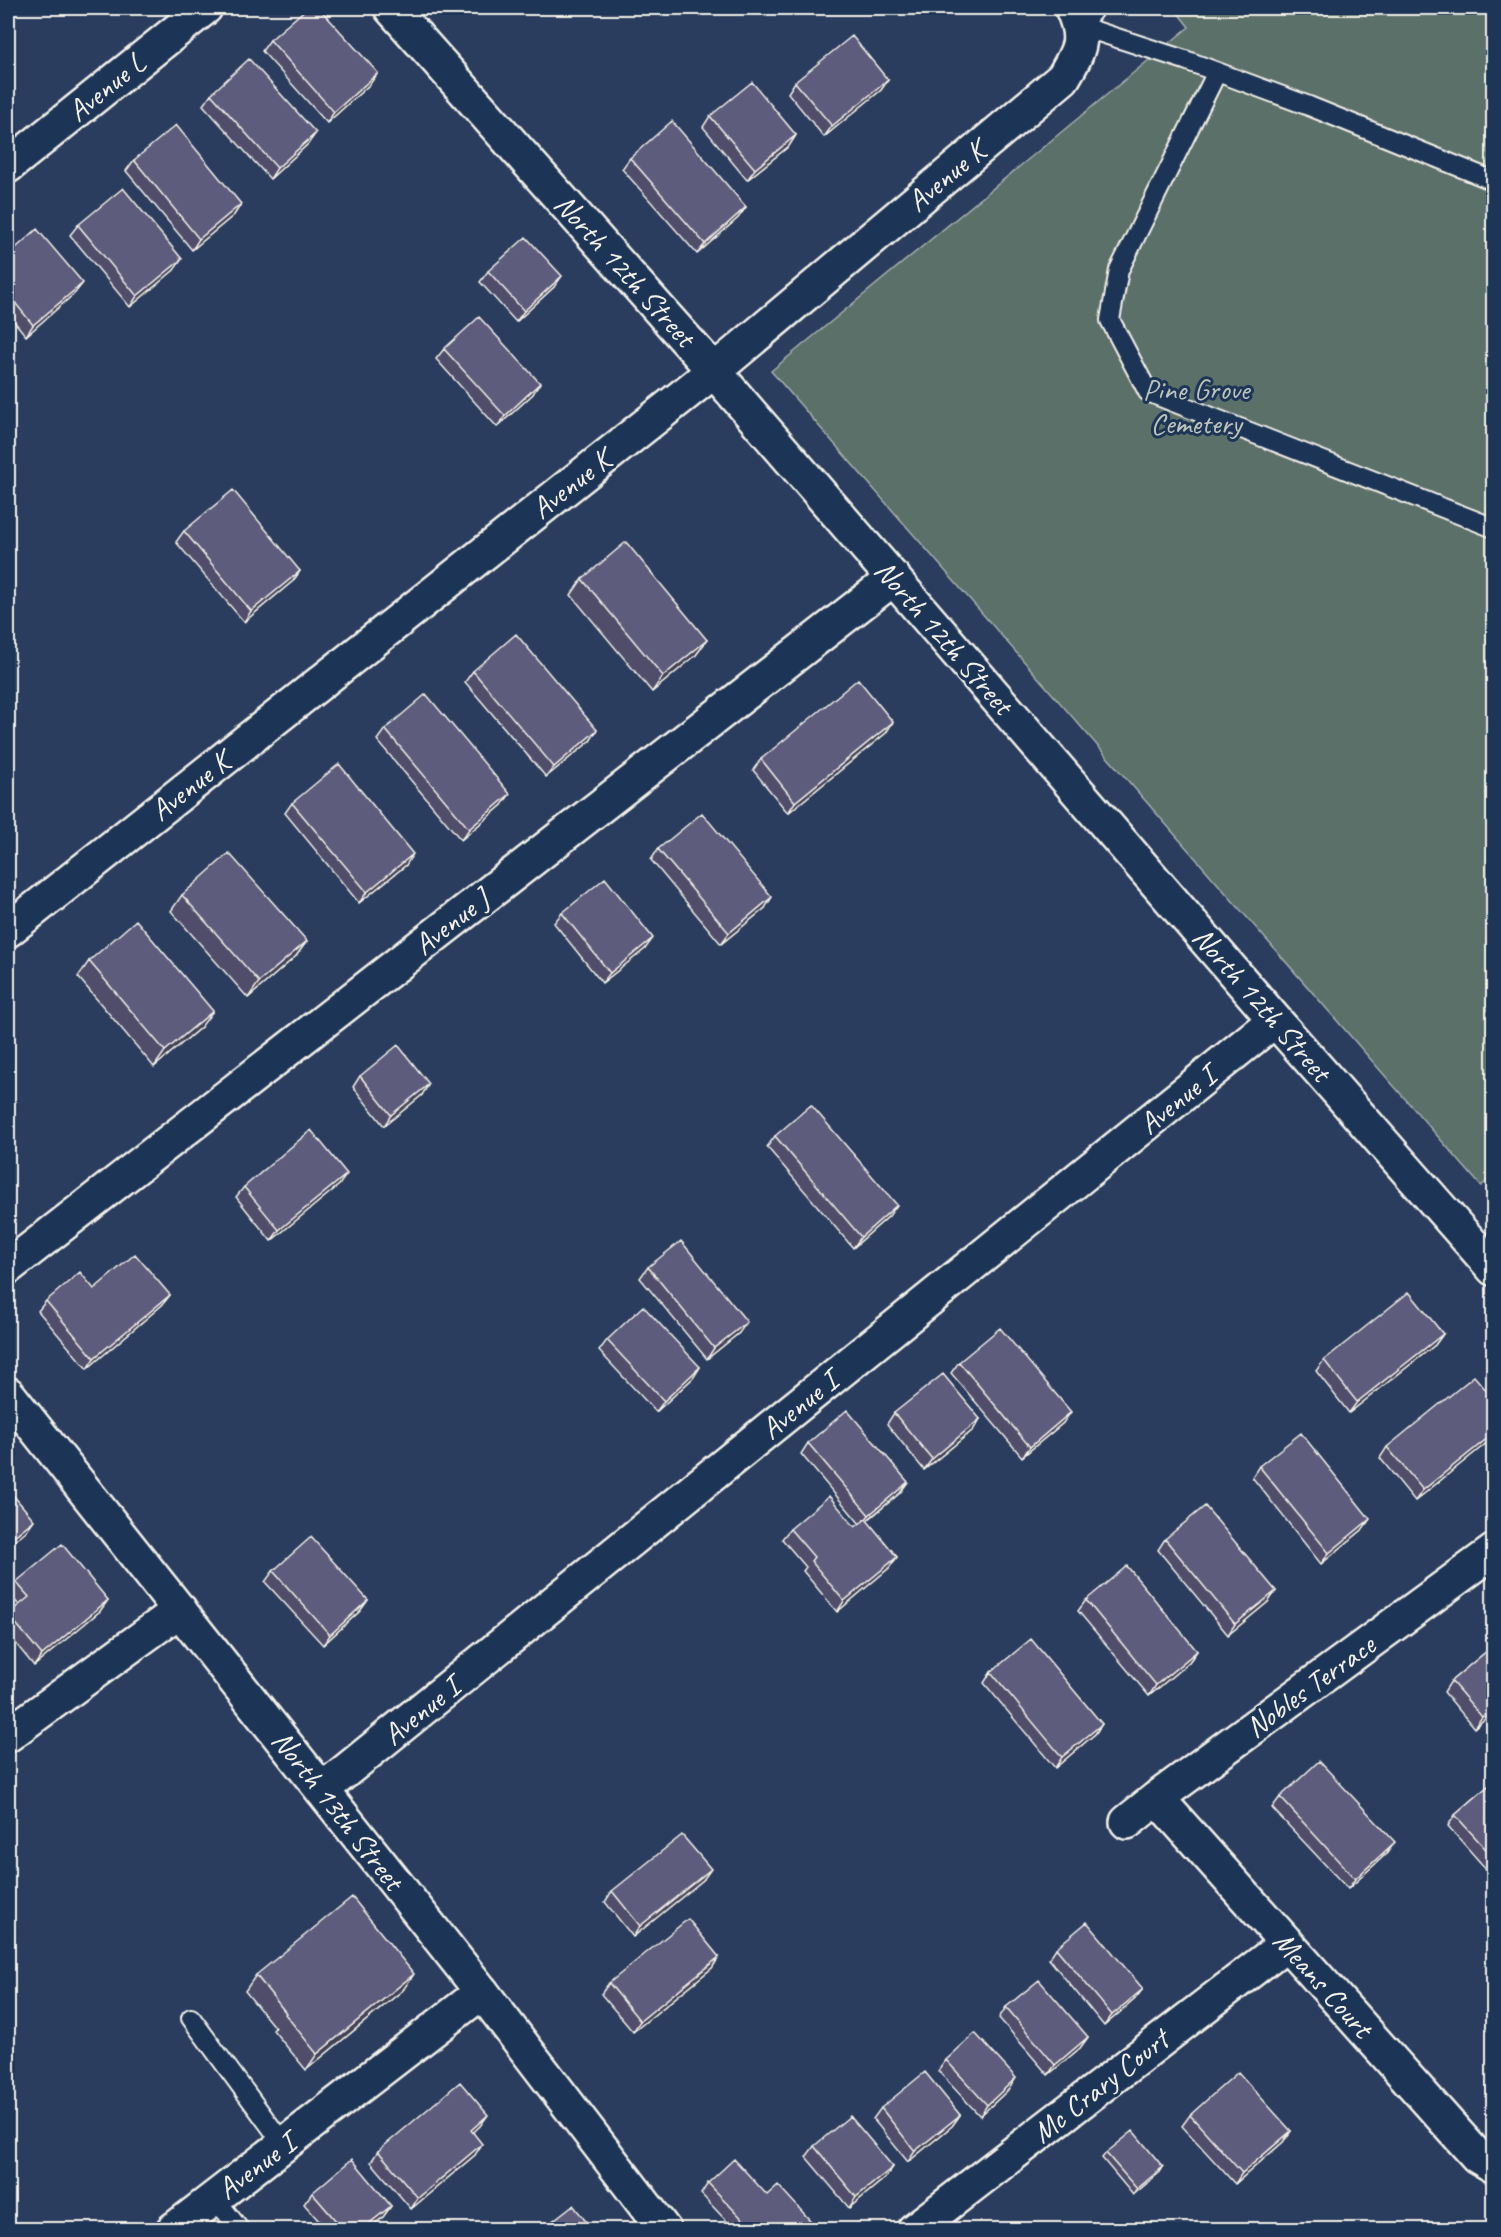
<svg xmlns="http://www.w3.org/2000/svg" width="1501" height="2237" font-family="Caveat,sans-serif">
  <rect width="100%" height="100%" fill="#2a3d5e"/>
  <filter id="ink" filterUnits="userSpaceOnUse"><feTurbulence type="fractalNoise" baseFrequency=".0167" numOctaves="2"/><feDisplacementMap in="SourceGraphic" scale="12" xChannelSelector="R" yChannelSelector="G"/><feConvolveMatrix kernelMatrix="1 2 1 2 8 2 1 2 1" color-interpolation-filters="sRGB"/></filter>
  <g filter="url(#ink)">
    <path fill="#5b6f6a" stroke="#a8b0a9" stroke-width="1.5" d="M 1174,8 L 1493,8 L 1493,1176 L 1481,1186 L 771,371 L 1189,27 Z"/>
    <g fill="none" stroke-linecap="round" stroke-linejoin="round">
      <g stroke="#f4f1e8" stroke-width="22">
        <path id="service" d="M 1095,8 L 1080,26 L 1185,60 L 1309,106 L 1494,181
          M 1217,72 L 1119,270 L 1110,320 L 1148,392 L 1494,528
          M 191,2018 L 284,2145
          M 214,2197 L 240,2230"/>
      </g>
      <g stroke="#f4f1e8" stroke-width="38">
        <path id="minor" d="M 391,8 L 714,371 L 1275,1020 L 1494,1269
          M 8,166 L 205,8
          M 8,930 L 714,371 L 1063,78 C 1080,49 1086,40 1072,8
          M 8,1267 L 894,578
          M 8,1735 L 180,1610
          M 322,1790 L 1275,1020
          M 1157,1798 L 1477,2156 L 1494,2166
          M 1127,1822 L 1157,1798 L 1494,1551
          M 173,2230 L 482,1992
          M 914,2230 L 1287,1943"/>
      </g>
      <g stroke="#f4f1e8" stroke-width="38">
        <path id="tertiary" d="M 8,1394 L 482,1992 L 664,2230"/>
      </g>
      <use href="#service" stroke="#1d3557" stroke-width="18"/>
      <use href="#minor" stroke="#1d3557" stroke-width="33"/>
      <use href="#tertiary" stroke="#1d3557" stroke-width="33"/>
    </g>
    <path fill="#504e6a" stroke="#f4f1e8" stroke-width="1.5" d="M 270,40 L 370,84 L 327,123 L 262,51 Z
      M 888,80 L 881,90 L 824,137 L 788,93 L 795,82 Z
      M 211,94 L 308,144 L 270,179 L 203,105 Z
      M 710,116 L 796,135 L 789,146 L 747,180 L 703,127 Z
      M 630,158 L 746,207 L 738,218 L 697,254 L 622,169 Z
      M 134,160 L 241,204 L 234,215 L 192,250 L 126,171 Z
      M 78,225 L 174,270 L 130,307 L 70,235 Z
      M 8,255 L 75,293 L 26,336 L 8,314 Z
      M 488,271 L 554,287 L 516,322 L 480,282 Z
      M 444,349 L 533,394 L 497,427 L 436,359 Z
      M 184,531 L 300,571 L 293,581 L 244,622 L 176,542 Z
      M 582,579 L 707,640 L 696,655 L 652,692 L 571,595 Z
      M 473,671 L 597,730 L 590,741 L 546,777 L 465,682 Z
      M 385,729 L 502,805 L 461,840 L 377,740 Z
      M 886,733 L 788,813 L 753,770 L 761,759 Z
      M 292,803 L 406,865 L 359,903 L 285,813 Z
      M 658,849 L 765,908 L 721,944 L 651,860 Z
      M 182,895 L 307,941 L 296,956 L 248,998 L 171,911 Z
      M 562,913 L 645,949 L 602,983 L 554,923 Z
      M 89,961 L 201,1027 L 154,1067 L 78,977 Z
      M 360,1076 L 422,1095 L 384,1126 L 353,1087 Z
      M 775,1136 L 889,1216 L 853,1248 L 767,1147 Z
      M 339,1185 L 271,1241 L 236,1197 L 244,1187 Z
      M 648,1267 L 739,1333 L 707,1359 L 640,1278 Z
      M 94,1289 L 170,1295 L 162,1305 L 87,1369 L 38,1311 L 46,1301 Z
      M 1443,1334 L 1435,1345 L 1349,1413 L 1316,1371 L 1324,1360 Z
      M 607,1340 L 700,1367 L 693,1378 L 656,1412 L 599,1351 Z
      M 959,1362 L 1063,1423 L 1022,1457 L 951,1373 Z
      M 1494,1399 L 1494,1437 L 1415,1501 L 1380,1458 L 1387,1447 Z
      M 894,1413 L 980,1419 L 973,1430 L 924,1470 L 887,1424 Z
      M 808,1443 L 900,1493 L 867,1521 L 897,1557 L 889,1568 L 837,1612 L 803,1571 L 806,1567 L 782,1539 L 790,1529 L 855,1527 L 860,1524 L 801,1454 Z
      M 1259,1466 L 1362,1530 L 1321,1564 L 1252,1477 Z
      M 1165,1539 L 1276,1591 L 1268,1602 L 1228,1635 L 1158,1550 Z
      M 273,1571 L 368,1600 L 360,1611 L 323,1645 L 265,1582 Z
      M 16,1582 L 108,1600 L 100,1611 L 34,1666 L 8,1634 L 8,1614 L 19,1605 L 8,1593 Z
      M 1086,1600 L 1197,1651 L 1189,1662 L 1149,1696 L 1078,1611 Z
      M 1494,1645 L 1494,1711 L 1474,1728 L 1444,1692 L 1451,1681 Z
      M 991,1672 L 1102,1724 L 1095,1734 L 1055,1768 L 984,1683 Z
      M 1494,1781 L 1494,1878 L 1448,1826 L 1455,1815 Z
      M 1280,1797 L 1387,1853 L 1348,1889 L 1272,1808 Z
      M 703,1880 L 633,1937 L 605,1902 L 612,1891 Z
      M 1056,1948 L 1135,1999 L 1104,2026 L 1049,1959 Z
      M 719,1957 L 712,1968 L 633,2032 L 601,1994 L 609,1983 Z
      M 256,1975 L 403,1990 L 306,2070 L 273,2030 L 275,2028 L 245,1991 Z
      M 1006,2007 L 1088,2037 L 1080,2048 L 1048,2075 L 999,2018 Z
      M 946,2060 L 1009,2089 L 980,2116 L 938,2071 Z
      M 881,2108 L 960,2115 L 952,2126 L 908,2162 L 873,2119 Z
      M 1190,2115 L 1291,2131 L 1283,2142 L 1235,2184 L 1182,2126 Z
      M 480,2126 L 473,2132 L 475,2155 L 411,2209 L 371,2162 L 378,2151 Z
      M 814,2146 L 893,2167 L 885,2178 L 849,2208 L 806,2157 Z
      M 1106,2153 L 1163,2167 L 1160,2172 L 1133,2195 L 1102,2158 Z
      M 708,2183 L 767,2195 L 818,2229 L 734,2229 L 701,2194 Z
      M 312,2193 L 391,2206 L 383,2217 L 368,2229 L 326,2229 L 304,2204 Z"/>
    <path fill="#414056" stroke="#f4f1e8" stroke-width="1.5" d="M 378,73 L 370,84 L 327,123 L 334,112 Z
      M 888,80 L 881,90 L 824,137 L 832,126 Z
      M 316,133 L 308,144 L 270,179 L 277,168 Z
      M 796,135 L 789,146 L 747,180 L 755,169 Z
      M 241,204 L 234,215 L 192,250 L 199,239 Z
      M 746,207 L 738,218 L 697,254 L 705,244 Z
      M 182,259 L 174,270 L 130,307 L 137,296 Z
      M 562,276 L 554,287 L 516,322 L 524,311 Z
      M 83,283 L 75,293 L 26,336 L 33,325 Z
      M 540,383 L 533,394 L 497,427 L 505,416 Z
      M 300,571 L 293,581 L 244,622 L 251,611 Z
      M 707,640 L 696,655 L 652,692 L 663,676 Z
      M 893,722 L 886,733 L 788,813 L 795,802 Z
      M 597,730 L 590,741 L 546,777 L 554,767 Z
      M 510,794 L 502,805 L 461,840 L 469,829 Z
      M 413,854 L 406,865 L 359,903 L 367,892 Z
      M 772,897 L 765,908 L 721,944 L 729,933 Z
      M 653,938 L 645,949 L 602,983 L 610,973 Z
      M 307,941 L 296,956 L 248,998 L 259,982 Z
      M 213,1011 L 201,1027 L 154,1067 L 165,1051 Z
      M 429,1084 L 422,1095 L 384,1126 L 391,1115 Z
      M 347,1174 L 339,1185 L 271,1241 L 279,1230 Z
      M 897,1205 L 889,1216 L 853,1248 L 861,1237 Z
      M 170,1295 L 162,1305 L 87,1369 L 94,1358 Z
      M 747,1322 L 739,1333 L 707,1359 L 714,1348 Z
      M 1443,1334 L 1435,1345 L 1349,1413 L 1357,1402 Z
      M 700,1367 L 693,1378 L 656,1412 L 664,1401 Z
      M 1071,1412 L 1063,1423 L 1022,1457 L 1030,1447 Z
      M 980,1419 L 973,1430 L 924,1470 L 932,1459 Z
      M 1494,1433 L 1494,1437 L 1415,1501 L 1423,1490 Z
      M 908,1482 L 900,1493 L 861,1525 L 869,1515 Z
      M 1370,1519 L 1362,1530 L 1321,1564 L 1329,1553 Z
      M 34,1520 L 26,1531 L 8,1546 L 8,1541 Z
      M 897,1557 L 889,1568 L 837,1612 L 844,1601 Z
      M 1276,1591 L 1268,1602 L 1228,1635 L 1235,1624 Z
      M 108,1600 L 100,1611 L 34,1666 L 42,1655 Z
      M 368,1600 L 360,1611 L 323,1645 L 330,1635 Z
      M 1197,1651 L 1189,1662 L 1149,1696 L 1156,1685 Z
      M 1494,1707 L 1494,1711 L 1474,1728 L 1482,1717 Z
      M 1102,1724 L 1095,1734 L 1055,1768 L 1062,1757 Z
      M 1395,1842 L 1387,1853 L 1348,1889 L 1355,1879 Z
      M 711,1869 L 703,1880 L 633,1937 L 640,1926 Z
      M 719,1957 L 712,1968 L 633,2032 L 640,2021 Z
      M 414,1974 L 403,1990 L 306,2070 L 317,2054 Z
      M 1143,1989 L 1135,1999 L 1104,2026 L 1112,2015 Z
      M 1088,2037 L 1080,2048 L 1048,2075 L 1055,2065 Z
      M 1016,2078 L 1009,2089 L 980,2116 L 987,2105 Z
      M 488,2115 L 480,2126 L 464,2141 L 471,2130 Z
      M 960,2115 L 952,2126 L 908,2162 L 915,2151 Z
      M 1291,2131 L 1283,2142 L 1235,2184 L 1242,2173 Z
      M 482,2144 L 475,2155 L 411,2209 L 418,2198 Z
      M 893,2167 L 885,2178 L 849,2208 L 856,2197 Z
      M 1163,2167 L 1160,2172 L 1133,2195 L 1137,2189 Z
      M 391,2206 L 383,2217 L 368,2229 L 362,2229 Z"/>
    <path fill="#5d5b7b" stroke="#f4f1e8" stroke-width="1.5" d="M 307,8 L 319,8 L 378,73 L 334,112 L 270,40 Z
      M 852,36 L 888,80 L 832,126 L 795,82 Z
      M 249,59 L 316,133 L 277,168 L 211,94 Z
      M 752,82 L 796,135 L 755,169 L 710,116 Z
      M 672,121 L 746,207 L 705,244 L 630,158 Z
      M 176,125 L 241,204 L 199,239 L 134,160 Z
      M 123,188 L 182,259 L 137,296 L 78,225 Z
      M 37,229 L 83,283 L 33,325 L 8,294 L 8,255 Z
      M 526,237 L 562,276 L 524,311 L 488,271 Z
      M 479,317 L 540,383 L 505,416 L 444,349 Z
      M 233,490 L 300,571 L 251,611 L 184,531 Z
      M 626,542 L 707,640 L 663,676 L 582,579 Z
      M 516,634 L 597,730 L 554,767 L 473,671 Z
      M 858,679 L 893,722 L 795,802 L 761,759 Z
      M 426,694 L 510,794 L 469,829 L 385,729 Z
      M 339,764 L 413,854 L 367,892 L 292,803 Z
      M 702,813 L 772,897 L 729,933 L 658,849 Z
      M 229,853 L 307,941 L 259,982 L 182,895 Z
      M 605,878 L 653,938 L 610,973 L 562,913 Z
      M 136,920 L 213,1011 L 165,1051 L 89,961 Z
      M 398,1045 L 429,1084 L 391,1115 L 360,1076 Z
      M 811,1105 L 897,1205 L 861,1237 L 775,1136 Z
      M 311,1130 L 347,1174 L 279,1230 L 244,1187 Z
      M 681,1241 L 747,1322 L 714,1348 L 648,1267 Z
      M 135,1254 L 170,1295 L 94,1358 L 46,1301 L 80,1272 L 94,1289 Z
      M 1409,1292 L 1443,1334 L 1357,1402 L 1324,1360 Z
      M 643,1306 L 700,1367 L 664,1401 L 607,1340 Z
      M 1000,1328 L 1071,1412 L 1030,1447 L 959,1362 Z
      M 943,1374 L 980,1419 L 932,1459 L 894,1413 Z
      M 1474,1376 L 1494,1399 L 1494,1433 L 1423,1490 L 1387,1447 Z
      M 847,1410 L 908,1482 L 869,1515 L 808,1443 Z
      M 1301,1433 L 1370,1519 L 1329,1553 L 1259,1466 Z
      M 8,1489 L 34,1520 L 8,1541 Z
      M 829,1496 L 855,1527 L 866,1519 L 897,1557 L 844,1601 L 811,1561 L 814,1557 L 790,1529 Z
      M 1205,1506 L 1276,1591 L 1235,1624 L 1165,1539 Z
      M 311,1537 L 368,1600 L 330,1635 L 273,1571 Z
      M 62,1544 L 108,1600 L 42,1655 L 8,1614 L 29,1597 L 16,1582 Z
      M 1127,1566 L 1197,1651 L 1156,1685 L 1086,1600 Z
      M 1031,1639 L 1102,1724 L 1062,1757 L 991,1672 Z
      M 1494,1645 L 1494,1707 L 1482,1717 L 1451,1681 Z
      M 1319,1761 L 1395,1842 L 1355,1879 L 1280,1797 Z
      M 1494,1781 L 1494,1858 L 1455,1815 Z
      M 682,1835 L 711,1869 L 640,1926 L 612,1891 Z
      M 352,1897 L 414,1974 L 317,2054 L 285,2014 L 286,2013 L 256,1975 Z
      M 688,1919 L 719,1957 L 640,2021 L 609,1983 Z
      M 1087,1922 L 1143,1989 L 1112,2015 L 1056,1948 Z
      M 1039,1980 L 1088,2037 L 1055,2065 L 1006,2007 Z
      M 975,2033 L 1016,2078 L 987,2105 L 946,2060 Z
      M 925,2072 L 960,2115 L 915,2151 L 881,2108 Z
      M 1238,2072 L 1291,2131 L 1242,2173 L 1190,2115 Z
      M 460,2082 L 488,2115 L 471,2130 L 482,2144 L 418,2198 L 378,2151 Z
      M 850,2116 L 893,2167 L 856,2197 L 814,2146 Z
      M 1133,2131 L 1163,2167 L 1137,2189 L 1106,2153 Z
      M 352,2159 L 391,2206 L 362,2229 L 343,2229 L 312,2193 Z
      M 734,2159 L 767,2195 L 778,2185 L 818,2229 L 752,2229 L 708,2183 Z
      M 573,2205 L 592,2229 L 542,2229 Z"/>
  </g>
  <g text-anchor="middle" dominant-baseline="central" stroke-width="6" stroke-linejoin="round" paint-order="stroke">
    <g font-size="30" fill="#f4f1e8" stroke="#1d3557">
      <text transform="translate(106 87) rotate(-39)">Avenue L</text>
      <text transform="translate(946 176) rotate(-40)">Avenue K</text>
      <text transform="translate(625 270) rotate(48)">North 12th Street</text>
      <text transform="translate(571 484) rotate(-38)">Avenue K</text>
      <text transform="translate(944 637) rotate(49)">North 12th Street</text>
      <text transform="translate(190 786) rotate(-38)">Avenue K</text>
      <text transform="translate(451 922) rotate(-38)">Avenue J</text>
      <text transform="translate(1262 1004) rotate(49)">North 12th Street</text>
      <text transform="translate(1177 1100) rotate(-39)">Avenue I</text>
      <text transform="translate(799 1405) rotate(-39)">Avenue I</text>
      <text transform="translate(1310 1686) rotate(-36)">Nobles Terrace</text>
      <text transform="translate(421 1711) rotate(-39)">Avenue I</text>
      <text transform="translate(338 1810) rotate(52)">North 13th Street</text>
      <text transform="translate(1323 1984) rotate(48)">Means Court</text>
      <text transform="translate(1100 2086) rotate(-38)">Mc Crary Court</text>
      <text transform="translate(256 2166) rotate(-37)">Avenue I</text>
    </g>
    <g font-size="30" fill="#bec4bc" stroke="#1d3557">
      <text x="1196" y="389">Pine Grove<tspan x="1196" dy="34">Cemetery</tspan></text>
    </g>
  </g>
  <rect width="1501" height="2237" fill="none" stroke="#1d3557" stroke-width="30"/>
  <rect x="15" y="15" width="1471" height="2207" fill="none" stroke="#f4f1e8" stroke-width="2" filter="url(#ink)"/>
</svg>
